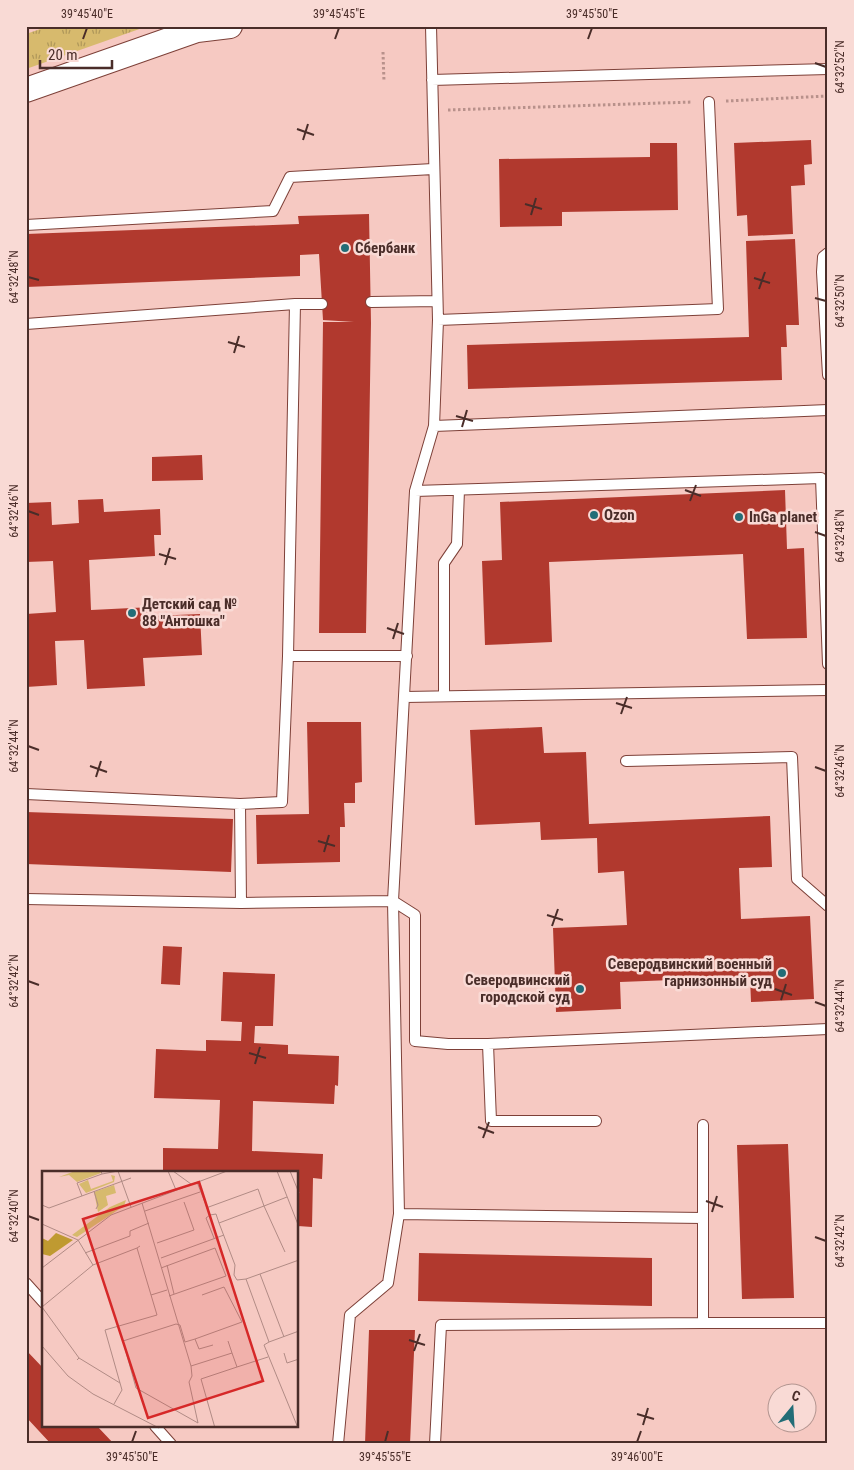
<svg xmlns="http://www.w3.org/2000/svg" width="854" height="1470" font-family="'Roboto Condensed',sans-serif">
  <defs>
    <pattern id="grass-tufts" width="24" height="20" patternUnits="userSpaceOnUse" patternTransform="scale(1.25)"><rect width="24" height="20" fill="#d7ba6d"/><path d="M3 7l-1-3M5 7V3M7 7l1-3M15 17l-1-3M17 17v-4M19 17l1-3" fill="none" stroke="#b0985a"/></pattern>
  </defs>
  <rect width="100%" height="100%" fill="#f6c9c2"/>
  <path fill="url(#grass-tufts)" d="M 49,26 L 148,26 L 26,69 L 26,34 Z"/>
  <path fill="#b1392e" d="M 811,140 L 812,164 L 804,165 L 805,185 L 791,186 L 793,234 L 748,236 L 747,215 L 737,216 L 734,143 Z
    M 650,143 L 677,143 L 678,210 L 562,212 L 562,226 L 500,227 L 499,159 L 650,157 Z
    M 369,214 L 371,323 L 366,633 L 319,633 L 323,322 L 354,322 L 323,320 L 319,254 L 300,255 L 300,276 L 26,287 L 26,234 L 299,224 L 298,216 Z
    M 795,239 L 799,325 L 786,325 L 787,347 L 781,347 L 782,380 L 468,389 L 467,345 L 749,337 L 746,241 Z
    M 202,455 L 203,480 L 152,481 L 152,457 Z
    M 785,490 L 787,549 L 804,548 L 807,638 L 747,639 L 743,554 L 549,562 L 552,642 L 485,645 L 482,561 L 502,560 L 500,502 Z
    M 103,499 L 104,512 L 160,509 L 161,535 L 154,535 L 155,556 L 89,560 L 91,610 L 152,607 L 153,616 L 200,614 L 202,655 L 143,658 L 145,686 L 87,689 L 84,640 L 55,641 L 57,685 L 26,687 L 26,614 L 56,612 L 53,561 L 26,562 L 26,503 L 51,502 L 52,525 L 79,523 L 78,500 Z
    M 307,722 L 361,722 L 362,782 L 355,783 L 355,803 L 344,803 L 345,827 L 340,827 L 340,862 L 257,864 L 256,815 L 309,814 Z
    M 542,727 L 544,753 L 586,752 L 589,824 L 770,816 L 772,867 L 739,868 L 741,919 L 810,916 L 814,999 L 751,1002 L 750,977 L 620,982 L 621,1009 L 556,1012 L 553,928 L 627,925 L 624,871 L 598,873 L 597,838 L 541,840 L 540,822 L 475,825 L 470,730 Z
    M 26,812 L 233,819 L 231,872 L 26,864 Z
    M 163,946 L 182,947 L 180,985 L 161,984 Z
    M 223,972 L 275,974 L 273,1026 L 255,1026 L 254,1043 L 288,1045 L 288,1054 L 339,1056 L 338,1086 L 335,1085 L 334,1104 L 253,1101 L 252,1151 L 323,1154 L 322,1179 L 313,1178 L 312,1227 L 298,1226 L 298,1172 L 163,1172 L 163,1148 L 218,1149 L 220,1100 L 154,1098 L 156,1049 L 206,1051 L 206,1040 L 241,1041 L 242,1022 L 221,1021 Z
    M 788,1144 L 794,1298 L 742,1299 L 737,1145 Z
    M 419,1253 L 652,1258 L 652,1306 L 418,1301 Z
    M 369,1330 L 415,1330 L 410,1444 L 365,1444 Z
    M 26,1350 L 44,1369 L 44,1426 L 97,1426 L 114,1444 L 51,1444 L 26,1417 Z"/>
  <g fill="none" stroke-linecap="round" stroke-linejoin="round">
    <g stroke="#7d4038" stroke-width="12">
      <path id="service" d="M 431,26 L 438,320 L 434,426 L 415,491 L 393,901 L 399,1214 L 703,1218 L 703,1125
        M 432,80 L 828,69
        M 26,225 L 273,211 L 290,177 L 433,169
        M 828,253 L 823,257 L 822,272 L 828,375
        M 371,302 L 437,301
        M 438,320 L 718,309 L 709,102
        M 26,324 L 295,304
        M 434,426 L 828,410
        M 415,491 L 821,478 L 828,664
        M 288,656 L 407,656
        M 444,696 L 444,563 L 457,544 L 459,490
        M 405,697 L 828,690
        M 626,761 L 792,757 L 797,879 L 828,906
        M 26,794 L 240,804 L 282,802 L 288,656 L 295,304 L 322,304
        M 240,804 L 241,903
        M 26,899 L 241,903 L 393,901 L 415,915 L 415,1041 L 448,1044 L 488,1044
        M 596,1121 L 491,1121 L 488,1044 L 828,1029
        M 703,1218 L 703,1323 L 828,1323
        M 26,1283 L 44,1303
        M 155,1426 L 171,1444
        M 338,1444 L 350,1315 L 388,1283 L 399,1214
        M 435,1444 L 441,1325 L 703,1323"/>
    </g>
    <g stroke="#7d4038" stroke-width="26">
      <path id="tertiary" d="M 26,90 L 197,30 L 230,26"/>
    </g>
    <path stroke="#b8918b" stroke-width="3" stroke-dasharray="2.5 2.5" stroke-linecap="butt" d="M 383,52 L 384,82
      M 726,101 L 828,96
      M 448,110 L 692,102"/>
    <use href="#service" stroke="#fff" stroke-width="10"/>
    <use href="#tertiary" stroke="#fff" stroke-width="24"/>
  </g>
  <path fill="none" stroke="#4a2d29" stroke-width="2" d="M 83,39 L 87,28M 335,39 L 339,28M 588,39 L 592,28M 815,63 L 826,67M 297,129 L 314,135M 303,140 L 308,124M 525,204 L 542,209M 531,215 L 536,198M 28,277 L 39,280M 754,278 L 770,283M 759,289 L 765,272M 815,298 L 826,301M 228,342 L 245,347M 234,353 L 239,336M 456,416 L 473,421M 462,427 L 467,410M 685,490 L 701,496M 690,501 L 696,485M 28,511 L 39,515M 815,532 L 826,536M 159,554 L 176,559M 165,565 L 170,548M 387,628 L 404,634M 393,639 L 398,623M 616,703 L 632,708M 621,714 L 627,697M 28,746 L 39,750M 90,766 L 107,772M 815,767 L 826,771M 96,777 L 101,761M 318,841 L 335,846M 324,852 L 329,835M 547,915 L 563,920M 552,926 L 558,909M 28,981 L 39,985M 775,989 L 792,995M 781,1000 L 786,984M 815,1002 L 826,1006M 249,1053 L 266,1058M 255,1064 L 260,1047M 478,1127 L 494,1133M 483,1138 L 489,1122M 706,1201 L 723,1207M 712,1212 L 717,1196M 28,1216 L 39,1220M 815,1237 L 826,1241M 409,1340 L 425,1345M 414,1351 L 420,1334M 637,1414 L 654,1419M 643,1425 L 648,1408M 132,1442 L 136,1431M 385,1442 L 388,1431M 637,1442 L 641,1431"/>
  <g fill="#236d77" stroke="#f9dad5" stroke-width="2">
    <circle cx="345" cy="248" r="5"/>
    <circle cx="594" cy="515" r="5"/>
    <circle cx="739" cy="517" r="5"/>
    <circle cx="132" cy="613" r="5"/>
    <circle cx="782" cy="973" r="5"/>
    <circle cx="580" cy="989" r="5"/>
  </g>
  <g text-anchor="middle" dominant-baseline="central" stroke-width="5" stroke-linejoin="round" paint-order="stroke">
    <g font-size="15" font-weight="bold" fill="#4a2d29" stroke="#f9dad5" text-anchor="start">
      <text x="355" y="248">Сбербанк</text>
      <text x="604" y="515">Ozon</text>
      <text x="749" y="517">InGa planet</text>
      <text x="142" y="604">Детский сад №<tspan x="142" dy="17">88 "Антошка"</tspan></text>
      <text x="772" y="964" text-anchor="end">Северодвинский военный<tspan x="772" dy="17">гарнизонный суд</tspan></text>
      <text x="570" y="980" text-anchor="end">Северодвинский<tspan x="570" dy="17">городской суд</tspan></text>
    </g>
  </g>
  <g transform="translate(42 1171)">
    <rect width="256" height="256" fill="#f6c9c2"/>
    <path d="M 33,0 L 58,0 L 59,2 L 35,11 L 27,4 L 17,6 ZM 69,4 L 73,5 L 72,11 L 44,22 L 37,13 L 46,9 L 49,18 L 71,10 ZM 72,14 L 74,22 L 64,25 L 66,34 L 56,41 L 52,21 ZM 84,29 L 82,35 L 35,66 L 30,64 L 68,36 Z" fill="#d7ba6d"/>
    <path d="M 14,62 L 31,69 L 8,85 L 0,83 L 0,67 L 6,70 Z" fill="#bf9a31"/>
    <path fill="none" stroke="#b18b85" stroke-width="1" d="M 59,0 L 60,3 L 76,0M 76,0 L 89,36M 126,0 L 134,19M 131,0 L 149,13M 235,0 L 257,56M 248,0 L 257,22M 155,11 L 168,44 L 174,43 L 177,52M 52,20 L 56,34 L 54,38M 40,25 L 35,12 L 60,3M 100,32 L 149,195 L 190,182 L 186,170M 0,34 L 7,37 L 89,7M 164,37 L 216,18 L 222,35 L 245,26M 103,40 L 158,21M 168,44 L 164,47 L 172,67M 0,53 L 36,69 L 51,94 L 95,77M 115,72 L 152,59 L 142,31M 243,81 L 222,35 L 177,52 L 193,94 L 192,104 L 195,109 L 204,108 L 227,171 L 222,174 L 256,257M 43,82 L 88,65 L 88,60 L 107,52M 119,87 L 182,64M 125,94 L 132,123M 0,97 L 69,44 L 185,0M 119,97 L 173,77 L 184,105 L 127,125M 218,103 L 242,166M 204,108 L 257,89M 109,124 L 125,119M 160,124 L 182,116 L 200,151 L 153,168 L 157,178 L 171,174M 227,171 L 257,160M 0,175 L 26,205 L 51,223 L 117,257M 190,182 L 195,196 L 226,186M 242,182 L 245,192 L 257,188M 37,187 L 78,212 L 63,159 L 115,144 L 95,77 L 98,75M 35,189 L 37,187 L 0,136 L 51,94M 149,195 L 150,205 L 147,211 L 156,252 L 94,217 L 81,170 L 134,153 L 138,154 L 143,171 L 153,168M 72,233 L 80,219 L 78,212M 173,257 L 159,208 L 195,196"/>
    <path fill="#d62828" fill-opacity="0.15" stroke="#d62828" stroke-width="2.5" d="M 157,11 L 221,210 L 106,247 L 41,48 Z"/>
    <rect width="256" height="256" fill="none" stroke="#4a2d29" stroke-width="2.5"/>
  </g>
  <rect width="854" height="1470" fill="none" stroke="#f9dad5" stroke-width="55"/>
  <g transform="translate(792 1408) rotate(18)"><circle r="24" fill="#f9dad5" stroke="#b39590"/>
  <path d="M0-4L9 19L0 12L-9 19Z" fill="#236d77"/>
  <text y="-8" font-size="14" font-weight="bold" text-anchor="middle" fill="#4a2d29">С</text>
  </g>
  <path d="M40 60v8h72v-8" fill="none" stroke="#4a2d29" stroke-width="2.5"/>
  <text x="48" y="60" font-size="15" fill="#4a2d29" stroke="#f9dad5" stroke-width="4" paint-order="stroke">20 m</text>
  <rect x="28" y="28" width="798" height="1414" fill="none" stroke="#4a2d29" stroke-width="2"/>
  <g font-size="12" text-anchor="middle" fill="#4a2d29">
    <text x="87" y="18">39°45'40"E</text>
    <text x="339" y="18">39°45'45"E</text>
    <text x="592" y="18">39°45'50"E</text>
    <text transform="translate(840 67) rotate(-90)" y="4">64°32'52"N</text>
    <text transform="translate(14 277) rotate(-90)" y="4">64°32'48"N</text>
    <text transform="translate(840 301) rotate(-90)" y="4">64°32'50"N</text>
    <text transform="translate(14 511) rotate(-90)" y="4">64°32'46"N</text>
    <text transform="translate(840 536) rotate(-90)" y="4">64°32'48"N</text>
    <text transform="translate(14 746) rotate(-90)" y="4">64°32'44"N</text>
    <text transform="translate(840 771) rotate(-90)" y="4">64°32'46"N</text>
    <text transform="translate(14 981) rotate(-90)" y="4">64°32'42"N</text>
    <text transform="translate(840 1006) rotate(-90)" y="4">64°32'44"N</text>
    <text transform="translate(14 1216) rotate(-90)" y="4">64°32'40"N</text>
    <text transform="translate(840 1241) rotate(-90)" y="4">64°32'42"N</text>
    <text x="132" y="1461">39°45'50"E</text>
    <text x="385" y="1461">39°45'55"E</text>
    <text x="637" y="1461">39°46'00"E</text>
  </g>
</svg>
